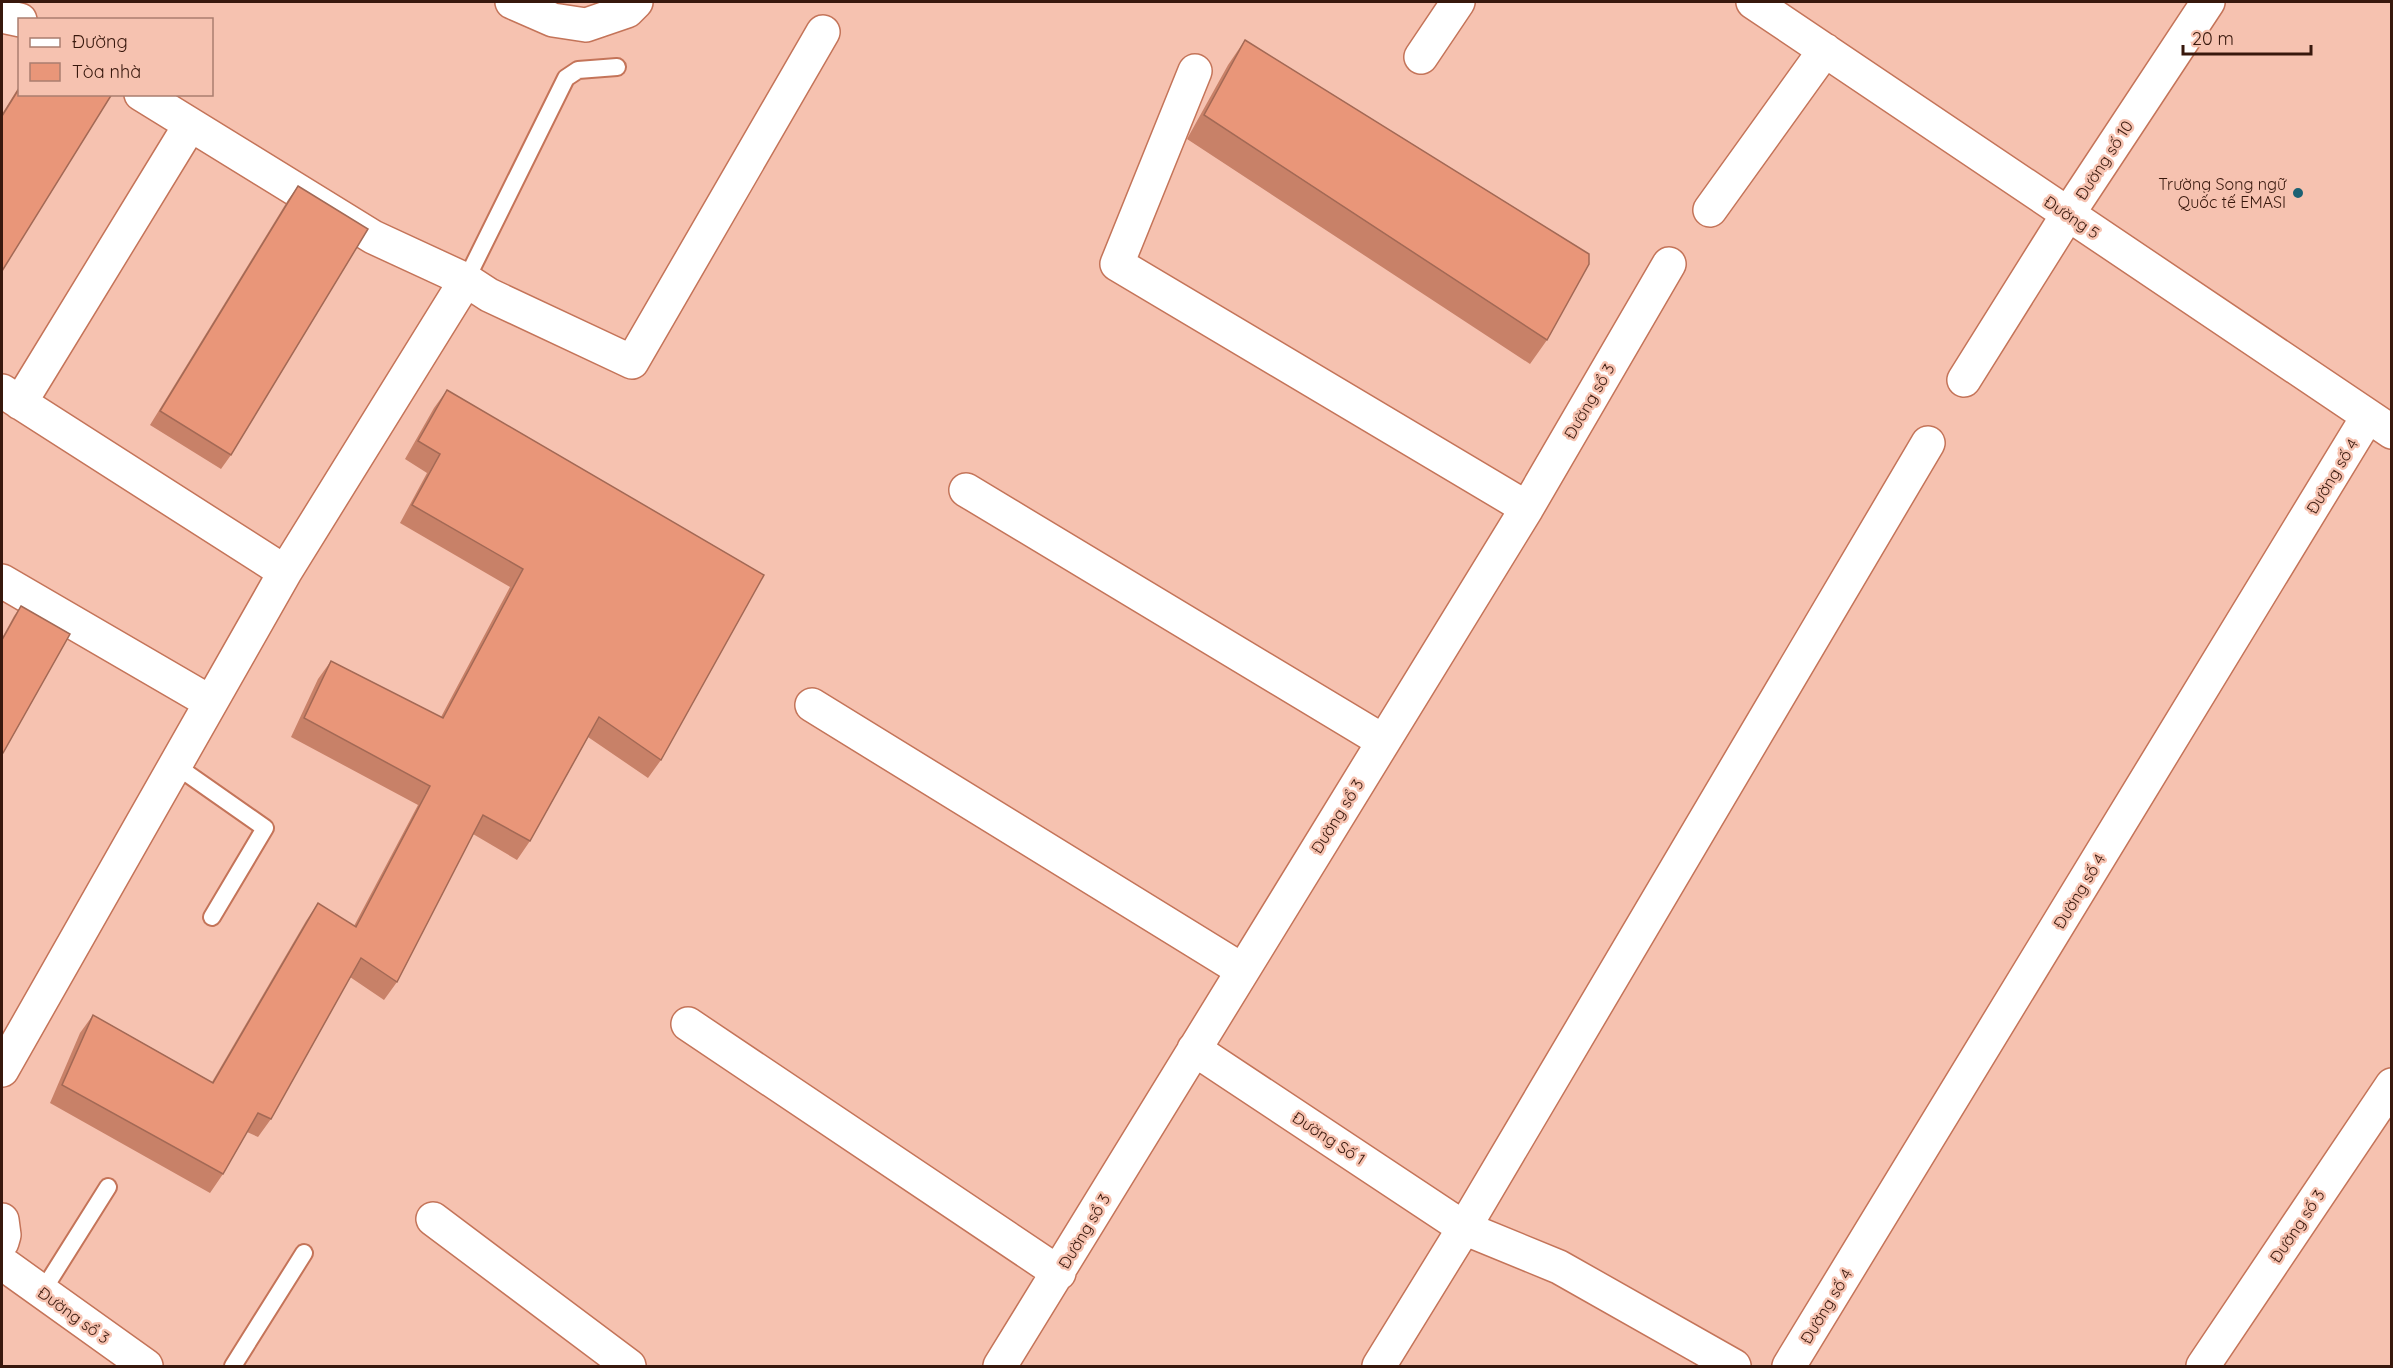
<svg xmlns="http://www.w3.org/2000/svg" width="2393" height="1368" font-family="Quicksand,sans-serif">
  <rect width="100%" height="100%" fill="#f6c2b0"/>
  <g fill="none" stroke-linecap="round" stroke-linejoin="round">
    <g stroke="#c47459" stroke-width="20">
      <path id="service" d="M 466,280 L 566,78 L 578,70 L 617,67
        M 175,765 L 265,828 L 212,917
        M 42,1292 L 108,1187
        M 233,1366 L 304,1253"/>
    </g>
    <g stroke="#c47459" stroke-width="36">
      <path id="minor" d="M 512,2 L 553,20 L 586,25 L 627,11 L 636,2
        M 1753,2 L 2392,432
        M 2,16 L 20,20
        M 1421,57 L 1458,2
        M 1195,71 L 1117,264 L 1527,508
        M 141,94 L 373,237 L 466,280 L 489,295 L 632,362 L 823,32
        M 1710,210 L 1825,50
        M 1964,380 L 2068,214 L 2208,2
        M 2,391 L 285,572
        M 20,403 L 190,125
        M 966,490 L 1383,741
        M 2,581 L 210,702
        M 812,705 L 1242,970
        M 688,1024 L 1059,1273
        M 1194,1049 L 1464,1228 L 1559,1267 L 1734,1366
        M 2,1070 L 285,572 L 466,280
        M 433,1219 L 629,1366
        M 2,1220 L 4,1235 L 2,1242
        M 2,1263 L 146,1366
        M 1000,1366 L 1527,508 L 1669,264
        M 1379,1366 L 1464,1228 L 1928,443
        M 1789,1366 L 2368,416
        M 2203,1366 L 2392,1085"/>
    </g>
    <use href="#service" stroke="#fff" stroke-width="16"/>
    <use href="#minor" stroke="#fff" stroke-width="33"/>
  </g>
  <path fill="#c88168" d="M 1245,40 L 1547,340 L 1530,364 L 1187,139 L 1228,65 Z
    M 20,85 L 20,94 L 2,271 L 2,114 Z
    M 298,186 L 231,455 L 221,469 L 150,425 L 288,200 Z
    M 447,390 L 661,760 L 648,778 L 588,737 L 530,841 L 517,860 L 473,834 L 397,982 L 384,1000 L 350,977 L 271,1119 L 258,1137 L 247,1132 L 223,1174 L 210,1193 L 50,1103 L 80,1033 L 93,1015 L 212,1082 L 306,921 L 318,903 L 354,926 L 418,805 L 291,737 L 318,679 L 331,661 L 441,717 L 510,587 L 400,523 L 427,473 L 405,459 L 434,408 Z
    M 21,606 L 70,634 L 2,755 L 2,638 L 14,616 Z"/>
  <path fill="#e99679" stroke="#a36955" stroke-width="1.5" d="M 1245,40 L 1589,254 L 1589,264 L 1547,340 L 1204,115 Z
    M 20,87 L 20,94 L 112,94 L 2,271 L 2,116 Z
    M 298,186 L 368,229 L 231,455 L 160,411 Z
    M 447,390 L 764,575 L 661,760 L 599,717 L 530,841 L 483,815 L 397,982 L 361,958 L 271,1119 L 258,1113 L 223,1174 L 62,1085 L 93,1015 L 213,1083 L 318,903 L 356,927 L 430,786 L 304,718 L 331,661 L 443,718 L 523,569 L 412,505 L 440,454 L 418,441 Z
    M 21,606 L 70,634 L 3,753 L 2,753 L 2,640 Z"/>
  <circle fill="#1c6173" stroke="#f6c2b0" stroke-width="2" cx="2298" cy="193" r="6"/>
  <g text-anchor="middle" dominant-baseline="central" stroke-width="5" stroke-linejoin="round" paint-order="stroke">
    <g font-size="16" fill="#38180d" stroke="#f6c2b0">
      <text transform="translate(2104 160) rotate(-57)">Đường số 10</text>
      <text transform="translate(2072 217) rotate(34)">Đường 5</text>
      <text transform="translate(1589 401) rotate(-60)">Đường sổ 3</text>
      <text transform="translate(2332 476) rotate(-59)">Đường số 4</text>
      <text transform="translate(1337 816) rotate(-58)">Đường sổ 3</text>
      <text transform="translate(2079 891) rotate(-59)">Đường số 4</text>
      <text transform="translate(1329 1138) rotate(33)">Đường Số 1</text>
      <text transform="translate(2297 1226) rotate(-56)">Đường số 3</text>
      <text transform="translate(1084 1231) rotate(-59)">Đường sổ 3</text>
      <text transform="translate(1826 1306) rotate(-59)">Đường số 4</text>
      <text transform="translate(74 1315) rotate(36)">Đường sổ 3</text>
    </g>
    <g font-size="16" fill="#38180d" stroke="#f6c2b0" text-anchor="end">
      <text x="2286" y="184">Trường Song ngữ<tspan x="2286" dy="18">Quốc tế EMASI</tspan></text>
    </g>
  </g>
  <rect width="2393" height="1368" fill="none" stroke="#38180d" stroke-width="6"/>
  <rect x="18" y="18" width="195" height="78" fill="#f6c2b0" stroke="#aa7e6f" stroke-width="1.5"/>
  <rect x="30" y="38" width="30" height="9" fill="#ffffff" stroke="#aa7e6f" stroke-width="1.5"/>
  <text x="72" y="48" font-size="18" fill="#38180d">Đường</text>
  <rect x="30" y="63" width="30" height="18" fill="#e99679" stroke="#aa7e6f" stroke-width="1.5"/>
  <text x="72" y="78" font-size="18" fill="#38180d">Tòa nhà</text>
  <path d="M2183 45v9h128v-9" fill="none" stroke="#38180d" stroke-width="3"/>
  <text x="2192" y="45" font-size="18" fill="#38180d" stroke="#f6c2b0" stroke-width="4.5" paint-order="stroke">20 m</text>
</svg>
